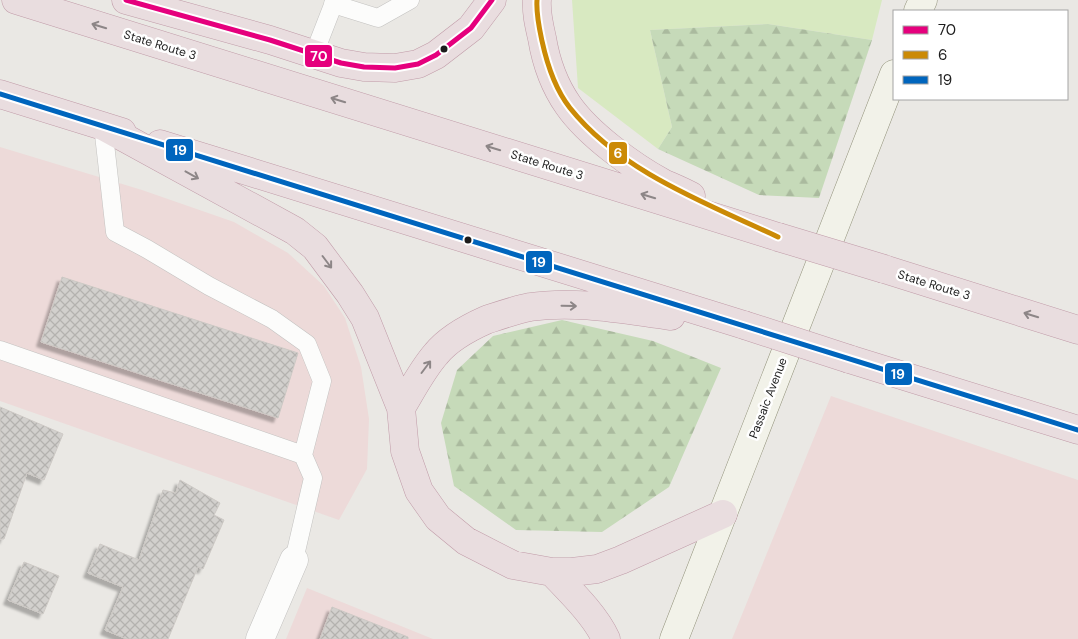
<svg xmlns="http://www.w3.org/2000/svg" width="1078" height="639" font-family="'DM Sans',sans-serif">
  <defs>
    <pattern id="forest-firs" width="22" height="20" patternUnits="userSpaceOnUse" patternTransform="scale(1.25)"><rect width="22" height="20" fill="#c6dab9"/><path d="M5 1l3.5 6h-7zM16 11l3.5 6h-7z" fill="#aaba9e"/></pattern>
    <pattern id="building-cross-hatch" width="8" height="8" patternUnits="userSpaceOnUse" patternTransform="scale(1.25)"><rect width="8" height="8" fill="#d2d0cd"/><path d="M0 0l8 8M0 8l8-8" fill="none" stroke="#b4b2af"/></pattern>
    <filter id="shadow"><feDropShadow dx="-4.5" dy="4.5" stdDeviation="1" flood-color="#0004"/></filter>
  </defs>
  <rect width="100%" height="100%" fill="#eae8e4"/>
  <path fill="#eddad9" d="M 0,147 L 142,190 L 234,222 L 288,253 L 324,286 L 345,318 L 361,367 L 369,419 L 367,469 L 339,520 L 0,401 Z
    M 831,396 L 1078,480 L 1078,639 L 732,639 Z
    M 307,588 L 433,639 L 286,639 Z"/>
  <path fill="#d8e9c1" d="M 572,0 L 882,0 L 872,40 L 768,24 L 650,30 L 672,127 L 658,149 L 578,88 Z"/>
  <path fill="url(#forest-firs)" d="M 768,24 L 872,40 L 819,198 L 759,195 L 658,149 L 672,127 L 650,30 Z
    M 562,320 L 653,341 L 721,368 L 669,487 L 602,532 L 516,530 L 454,486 L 441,423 L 457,370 L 493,336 Z"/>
  <path fill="url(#building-cross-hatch)" stroke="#cdc9c5" filter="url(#shadow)" d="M 62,277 L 298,353 L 278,418 L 41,342 Z
    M 0,407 L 63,434 L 44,480 L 27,473 L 4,539 L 0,539 Z
    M 180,480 L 220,503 L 214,515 L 224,520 L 203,569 L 198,567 L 168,639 L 127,639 L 105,630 L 123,587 L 88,573 L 100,544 L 139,560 L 163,490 L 176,493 Z
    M 24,562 L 59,576 L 43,614 L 8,600 Z
    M 332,607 L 408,637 L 408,639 L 320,639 Z"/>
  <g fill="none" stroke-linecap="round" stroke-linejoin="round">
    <g stroke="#c3c2c0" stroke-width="19">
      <path id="lane" d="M 333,4 L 378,18 L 410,0
        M 314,54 L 335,0
        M 103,126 L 115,232 L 147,249 L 209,286 L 272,319 L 307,344 L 322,381 L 303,455
        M 0,350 L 303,455 L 313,478 L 294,560"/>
    </g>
    <g stroke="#c3c2c0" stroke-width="29">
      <path id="street" d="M 260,639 L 294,560"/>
    </g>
    <g stroke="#93937c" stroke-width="29">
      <path id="secondary" d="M 918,11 L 923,0
        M 674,639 L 894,74"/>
    </g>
    <g stroke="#c09ba8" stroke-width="29">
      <path id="highway" d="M 16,0 L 778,237
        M 126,0 L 270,40 L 341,63 L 364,67 L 395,68 L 418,64 L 436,55 L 471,28 L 492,0
        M 537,0 C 536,13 539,25 542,38 C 546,62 554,85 568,105 C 588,134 632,166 663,183 C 672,187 682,191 691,196
        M 0,94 L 122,132
        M 103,126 L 295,231 L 315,247 L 350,294 L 365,318 L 401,408 L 405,451 L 419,491 L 438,518 L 466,541 L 513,565 L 552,572 L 572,572 L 597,569 L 621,560 L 723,514
        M 160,144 L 744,325
        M 884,269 L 1078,330
        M 849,359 L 1078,430
        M 401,408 C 412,390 422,370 436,354 C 449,338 468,328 486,320 C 501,315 515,310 530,307 C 577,300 625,310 671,316
        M 552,572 C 570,591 595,615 606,639"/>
    </g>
    <use href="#lane" stroke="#fcfcfb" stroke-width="18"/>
    <use href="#street" stroke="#fcfcfb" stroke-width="28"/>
    <use href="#secondary" stroke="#f2f2e9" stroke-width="28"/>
    <use href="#highway" stroke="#e9dddf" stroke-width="28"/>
    <g stroke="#c09ba8" stroke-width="29" stroke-linecap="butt">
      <path id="highway-bridge" d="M 778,237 L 884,269
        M 744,325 L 849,359"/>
    </g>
    <use href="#highway-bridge" stroke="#e9dddf" stroke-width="28"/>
    <g stroke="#fff" stroke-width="9">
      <path id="bus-1" d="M 126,0 L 270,40 L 341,63 L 364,67 L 395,68 L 418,64 L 436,55 L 471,28 L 492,0"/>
    </g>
    <g stroke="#fff" stroke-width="9">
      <path id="bus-2" d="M 537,0 C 536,14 539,27 542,41 C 547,64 555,89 570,108 C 621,172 706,203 778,237"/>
    </g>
    <g stroke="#fff" stroke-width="9">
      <path id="bus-3" d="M 0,94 L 1078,430"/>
    </g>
    <use href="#bus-1" stroke="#e5007d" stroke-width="5"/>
    <use href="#bus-2" stroke="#cb8a06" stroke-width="5"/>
    <use href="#bus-3" stroke="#0065bd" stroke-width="5"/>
  </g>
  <defs><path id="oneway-shaft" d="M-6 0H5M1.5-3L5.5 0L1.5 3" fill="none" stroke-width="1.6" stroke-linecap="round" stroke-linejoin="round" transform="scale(1.25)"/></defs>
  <g stroke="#8d8687">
    <use href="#oneway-shaft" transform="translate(99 26) rotate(-163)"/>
    <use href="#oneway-shaft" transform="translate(338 100) rotate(-163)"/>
    <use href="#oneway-shaft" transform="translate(493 148) rotate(-163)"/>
    <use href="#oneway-shaft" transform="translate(192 175) rotate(29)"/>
    <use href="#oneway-shaft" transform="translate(648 196) rotate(-163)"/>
    <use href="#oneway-shaft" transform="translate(327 262) rotate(53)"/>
    <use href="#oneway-shaft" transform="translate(569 306) rotate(1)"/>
    <use href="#oneway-shaft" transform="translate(1031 315) rotate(-163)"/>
    <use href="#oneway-shaft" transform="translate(426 367) rotate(-53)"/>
  </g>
  <g fill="#1c1c1c" stroke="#fff" stroke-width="2">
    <circle cx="444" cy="49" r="4.5"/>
    <circle cx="468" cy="240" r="4.5"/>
  </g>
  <g text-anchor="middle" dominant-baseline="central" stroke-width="5" stroke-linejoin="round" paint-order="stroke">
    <g font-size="12" fill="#1c1c1c" stroke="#fff">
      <text transform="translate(160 45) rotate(17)">State Route 3</text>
      <text transform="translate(547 165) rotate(17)">State Route 3</text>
      <text transform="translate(934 285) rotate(17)">State Route 3</text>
      <text transform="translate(768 398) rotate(-69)">Passaic Avenue</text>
    </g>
  </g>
  <g stroke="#fff" stroke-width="2">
    <rect x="304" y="44" width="29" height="24" rx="5" fill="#e5007d"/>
    <rect x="165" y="138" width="29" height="24" rx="5" fill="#0065bd"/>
    <rect x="608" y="141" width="20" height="24" rx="5" fill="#cb8a06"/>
    <rect x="525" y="250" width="28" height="24" rx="5" fill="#0065bd"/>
    <rect x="884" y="362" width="29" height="24" rx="5" fill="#0065bd"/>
  </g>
  <g font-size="14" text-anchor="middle" font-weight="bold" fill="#fff">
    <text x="319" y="61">70</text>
    <text x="180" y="155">19</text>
    <text x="618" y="158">6</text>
    <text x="539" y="267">19</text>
    <text x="898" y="379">19</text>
  </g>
  <rect x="893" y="10" width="175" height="90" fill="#ffffff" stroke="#a4a4a4"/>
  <rect x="903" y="26" width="25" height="8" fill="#e5007d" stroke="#a4a4a4"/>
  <text x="938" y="35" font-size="15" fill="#1c1c1c">70</text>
  <rect x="903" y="51" width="25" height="8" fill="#cb8a06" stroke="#a4a4a4"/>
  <text x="938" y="60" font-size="15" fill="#1c1c1c">6</text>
  <rect x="903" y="76" width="25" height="8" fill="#0065bd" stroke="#a4a4a4"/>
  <text x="938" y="85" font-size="15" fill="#1c1c1c">19</text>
</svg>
